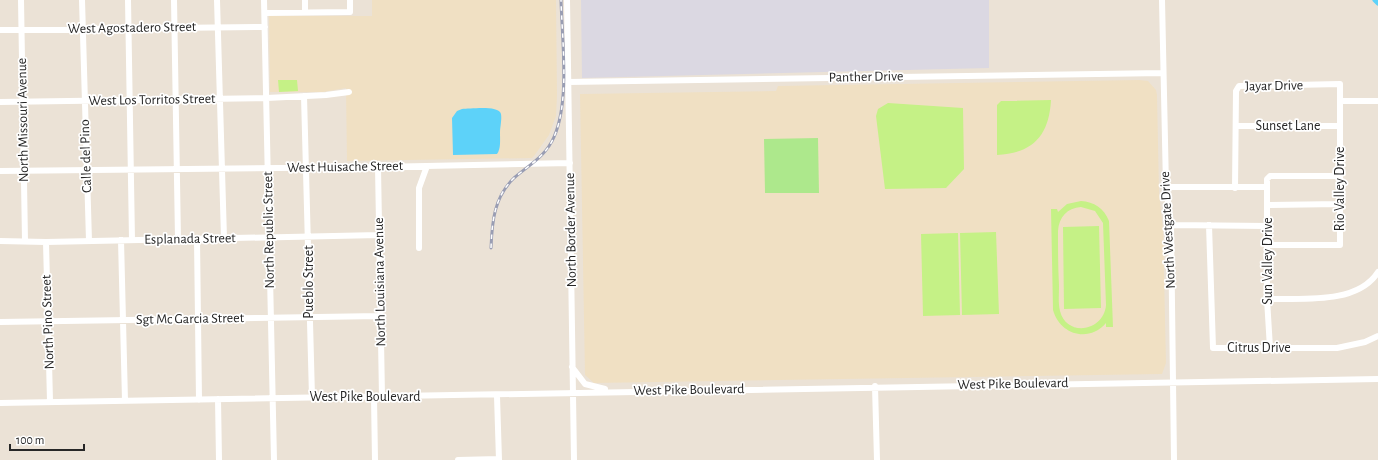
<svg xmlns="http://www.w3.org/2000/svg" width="1378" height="460" font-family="'Alegreya Sans',sans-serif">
  <rect width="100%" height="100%" fill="#ebe2d6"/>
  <path fill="#dbd8e2" d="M 581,0 L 989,0 L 989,68 L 582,78 Z"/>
  <path fill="#f0e0c3" d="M 372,0 L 556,0 L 557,95 L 556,116 L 549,135 L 534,156 L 532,158 L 347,161 L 346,88 L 323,92 L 270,92 L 269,16 L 372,16 Z
    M 1139,80 L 1148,81 L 1156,90 L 1157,95 L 1159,193 L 1163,230 L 1166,363 L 1162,374 L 594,383 L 585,375 L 580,94 L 776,91 L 778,86 Z"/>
  <path fill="#ade88c" d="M 818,138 L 819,193 L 765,193 L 764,139 Z"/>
  <path fill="#c5f186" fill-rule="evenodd" d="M 278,80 L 297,80 L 298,91 L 279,92 Z
    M 1051,100 C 1049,136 1033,153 997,155 L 997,105 L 1001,101 Z
    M 888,103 L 963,108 L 964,169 L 946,188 L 885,189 L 876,116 L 878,109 Z
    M 1081,201 C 1094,202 1104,208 1109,221 L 1113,327 L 1106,327 L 1106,323 C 1089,343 1060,335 1053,310 L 1051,209 L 1057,209 L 1058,212 L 1067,204 ZM 1081,207 L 1095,211 L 1103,223 L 1106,305 C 1104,331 1067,338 1060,311 C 1058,303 1059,294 1059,286 C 1058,268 1058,249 1058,231 C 1059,217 1067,208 1081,207 Z
    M 1099,226 L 1101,308 L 1064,309 L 1063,227 Z
    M 996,232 L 999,314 L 962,315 L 960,233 Z
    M 958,233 L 960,315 L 923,316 L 921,234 Z"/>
  <path fill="#5dd2f9" d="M 462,109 C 470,109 499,105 501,114 C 502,120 500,127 500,133 C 500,140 501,149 497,154 L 453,155 L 452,118 L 457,111 Z"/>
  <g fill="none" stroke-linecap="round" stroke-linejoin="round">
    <path stroke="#5dd2f9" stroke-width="5" d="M 1375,0 L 1378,3"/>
    <path stroke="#fff" stroke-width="6" d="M 21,0 L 25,241
      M 82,0 L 89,241
      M 128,0 L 132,240
      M 174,0 L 178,239
      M 217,0 L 224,238
      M 264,0 L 274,460
      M 567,0 L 574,460
      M 1162,0 L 1166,187 L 1171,225 L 1174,460
      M 305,12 L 305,0
      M 265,13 L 350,12 L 350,0
      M 0,30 L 265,27
      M 568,82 L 1163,73
      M 304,96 L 312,397
      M 1340,101 L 1378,101
      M 0,102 L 267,98 L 326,95 L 349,92
      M 1236,126 L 1340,126
      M 378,167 L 382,397
      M 0,171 L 378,167 L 570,163
      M 1166,187 L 1267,187
      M 1235,188 L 1236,91 L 1239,86 L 1340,84 L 1340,245 L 1268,245
      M 1268,205 L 1340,204
      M 1171,225 L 1267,226
      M 1209,225 L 1213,348 L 1337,348 L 1365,342 L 1378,336
      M 197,239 L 199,400
      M 121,240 L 125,401
      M 0,241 L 46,242 L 379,235
      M 46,242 L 50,401
      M 419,248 L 419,188 L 427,166
      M 1267,299 C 1301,298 1357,305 1378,272
      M 0,322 L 380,316
      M 1270,348 L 1267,299 L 1267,179 L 1270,176 L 1340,176
      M 572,367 L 585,384 L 605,389
      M 875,386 L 877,460
      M 497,396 L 499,460
      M 374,397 L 375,460
      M 218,399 L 219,460
      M 0,403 L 1378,379
      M 458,460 L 499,459"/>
    <g stroke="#999db3" stroke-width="3">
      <path id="rail" d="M 491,248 C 492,222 494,197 514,178 C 529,165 546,156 554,137 C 570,101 562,40 561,0"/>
    </g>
    <use href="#rail" stroke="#fff" stroke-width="1.5" stroke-dasharray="4.5" stroke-linecap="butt"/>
  </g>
  <g text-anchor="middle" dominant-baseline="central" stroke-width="3.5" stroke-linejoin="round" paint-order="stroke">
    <g font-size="14" fill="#272727" stroke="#fff">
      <text transform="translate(132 28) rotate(-1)">West Agostadero Street</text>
      <text transform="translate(866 77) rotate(-1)">Panther Drive</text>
      <text transform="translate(1274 86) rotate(-1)">Jayar Drive</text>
      <text transform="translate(152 100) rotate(-1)">West Los Torritos Street</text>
      <text transform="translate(23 120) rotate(-91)">North Missouri Avenue</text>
      <text x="1288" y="126">Sunset Lane</text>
      <text transform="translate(86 156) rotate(-92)">Calle del Pino</text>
      <text transform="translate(345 167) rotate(-1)">West Huisache Street</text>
      <text transform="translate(1340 189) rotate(-90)">Rio Valley Drive</text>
      <text transform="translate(269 230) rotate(-91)">North Republic Street</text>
      <text transform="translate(571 230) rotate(-91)">North Border Avenue</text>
      <text transform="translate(1168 230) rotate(-93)">North Westgate Drive</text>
      <text transform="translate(190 239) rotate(-1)">Esplanada Street</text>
      <text transform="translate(1268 261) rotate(-90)">Sun Valley Drive</text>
      <text transform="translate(309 282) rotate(-90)">Pueblo Street</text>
      <text transform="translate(380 282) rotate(-91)">North Louisiana Avenue</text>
      <text transform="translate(190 319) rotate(-1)">Sgt Mc Garcia Street</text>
      <text transform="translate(48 322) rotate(-92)">North Pino Street</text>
      <text x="1259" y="348">Citrus Drive</text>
      <text transform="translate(1013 384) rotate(-1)">West Pike Boulevard</text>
      <text transform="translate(689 390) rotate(-1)">West Pike Boulevard</text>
      <text x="365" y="397">West Pike Boulevard</text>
    </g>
  </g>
  <path d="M10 444v6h74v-6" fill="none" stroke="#272727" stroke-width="2"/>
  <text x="16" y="444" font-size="12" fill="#272727" stroke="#ffffff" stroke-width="3" paint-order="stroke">100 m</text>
</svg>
